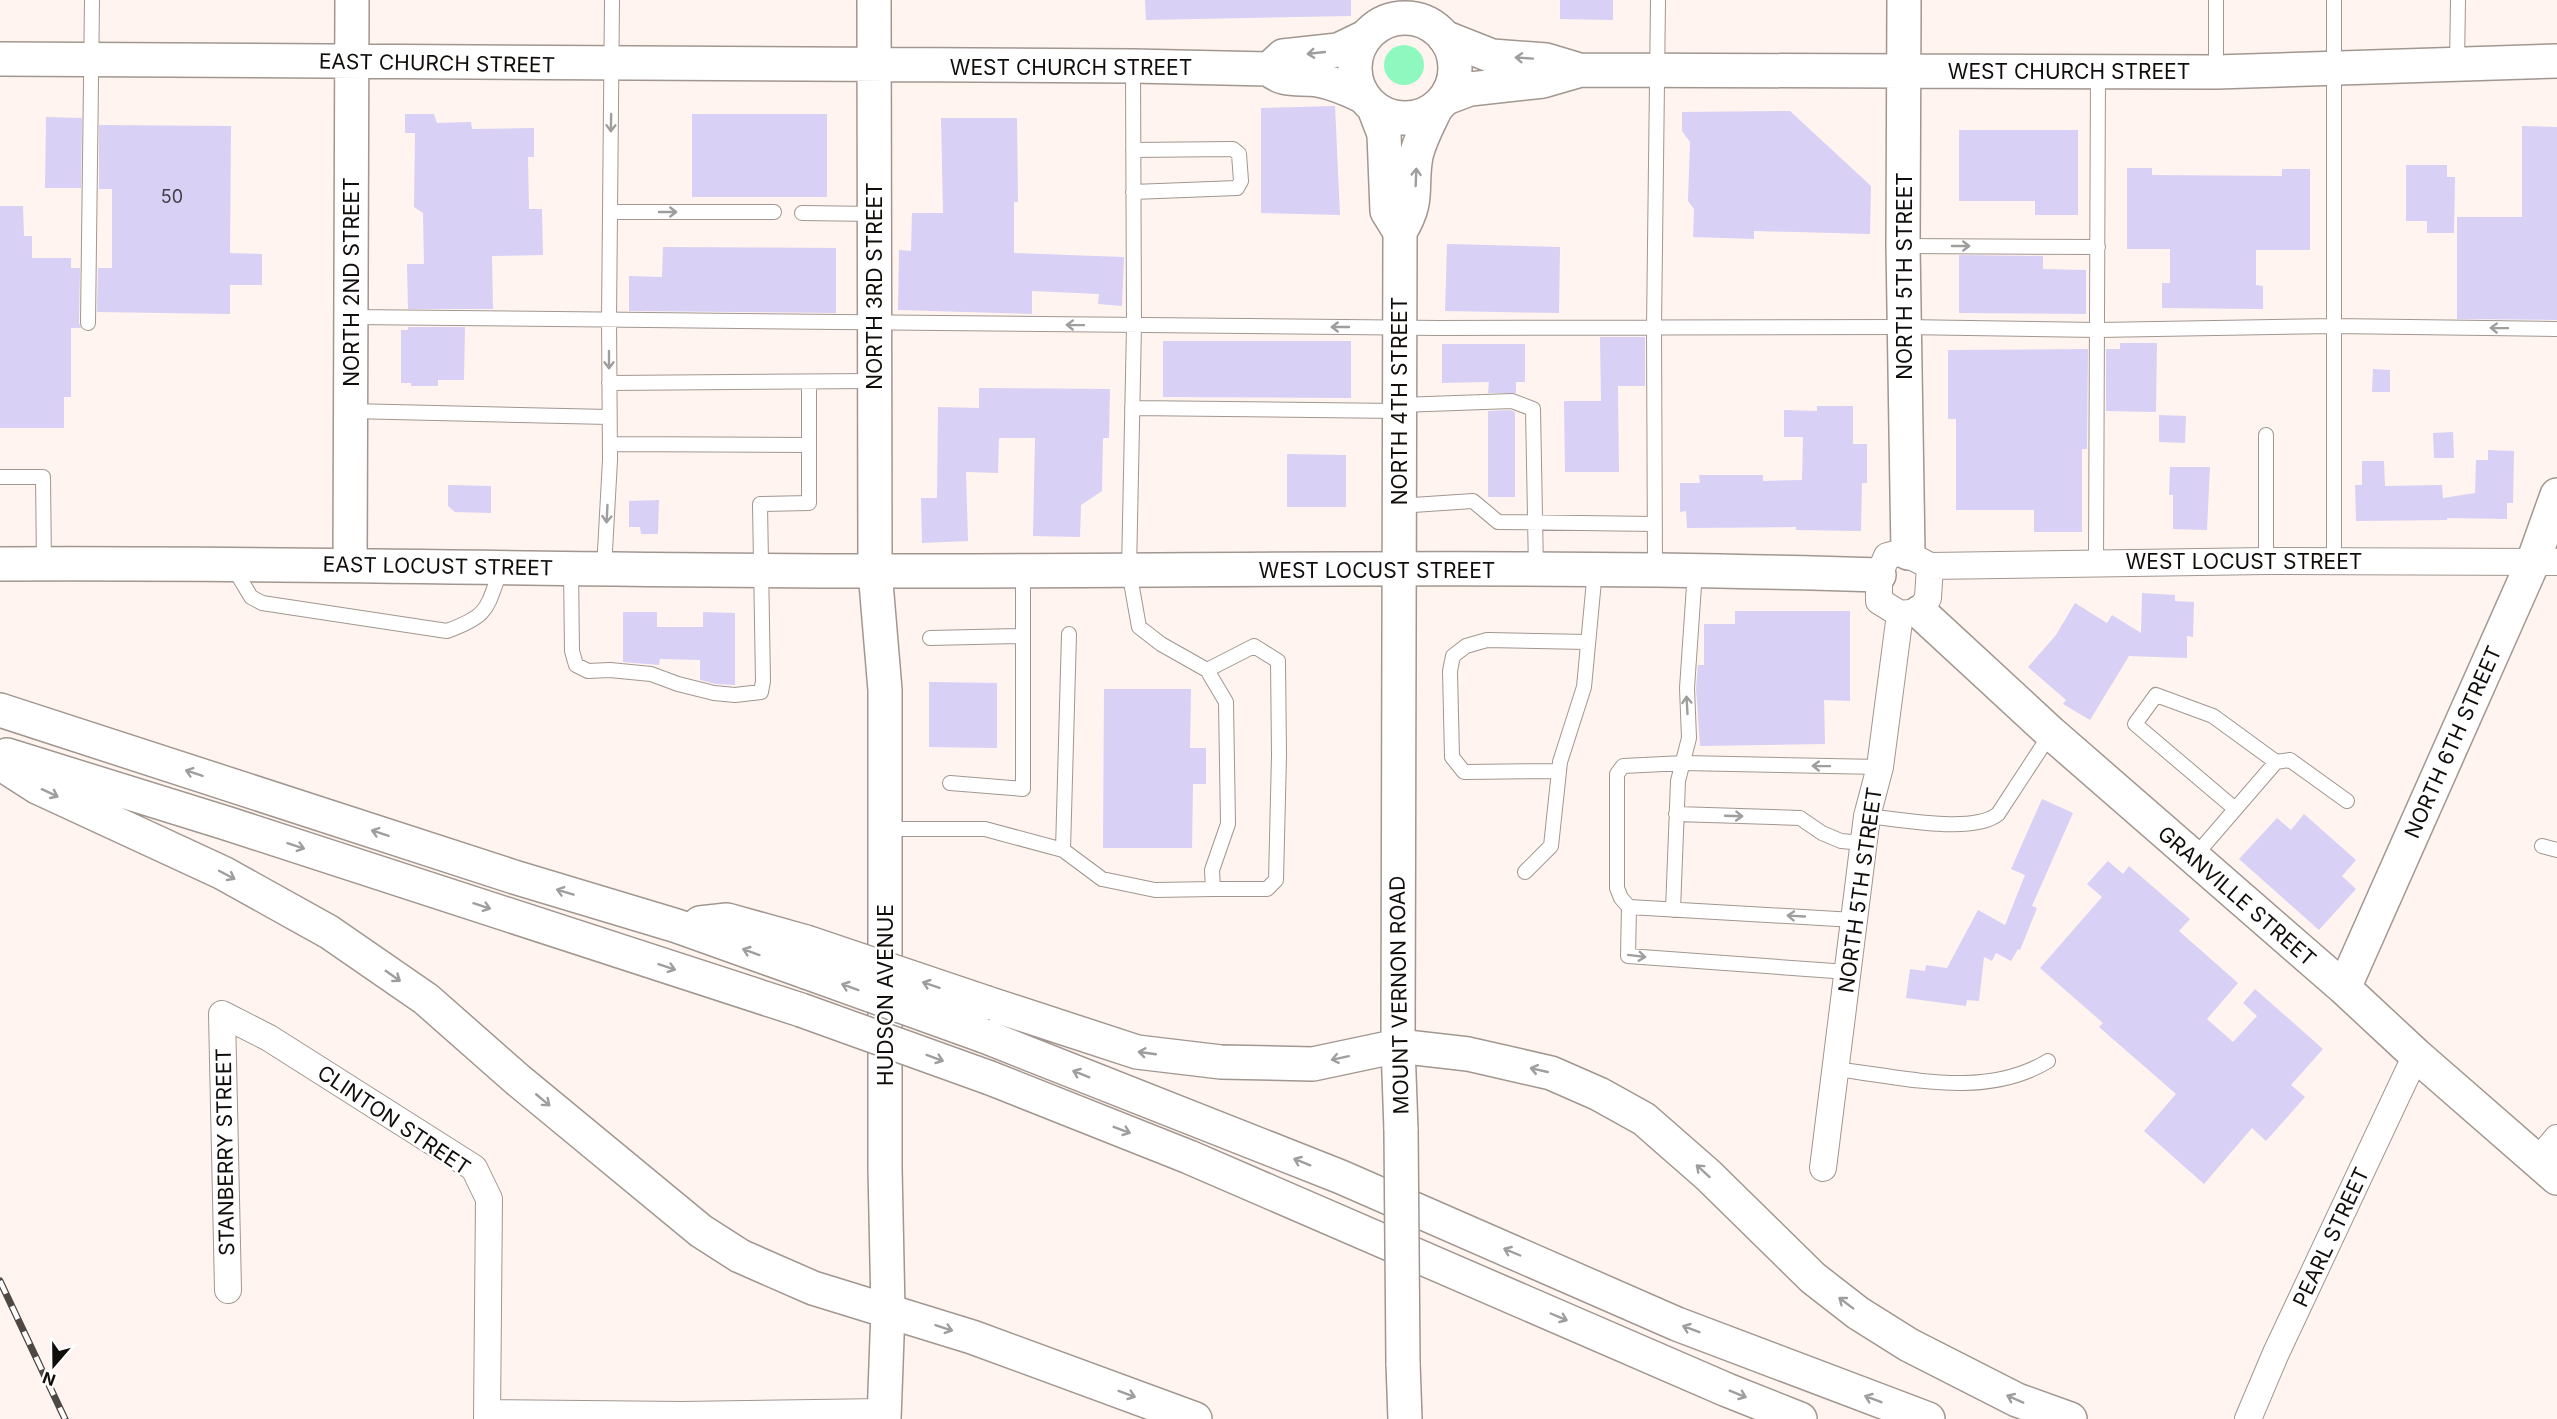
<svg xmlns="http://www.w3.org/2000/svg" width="2557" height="1419" font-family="Inter,sans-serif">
  <rect width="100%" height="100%" fill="#fff4ef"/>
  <path fill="#8ff8be" d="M1384 65a20 20 0 1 1 40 0a20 20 0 1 1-40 0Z"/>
  <path fill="#d8d0f5" d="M 1145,0 L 1351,0 L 1351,16 L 1146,20 Z
    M 1560,0 L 1613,0 L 1613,20 L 1560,19 Z
    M 1335,106 L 1340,215 L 1261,213 L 1261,108 Z
    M 1790,111 L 1871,186 L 1870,234 L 1754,231 L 1754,239 L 1693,237 L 1694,209 L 1688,201 L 1690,142 L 1682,131 L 1682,112 Z
    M 405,114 L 434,114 L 437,123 L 471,122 L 472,129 L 534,128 L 534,157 L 528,157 L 529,209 L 542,209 L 543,255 L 492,256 L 493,309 L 408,309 L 407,264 L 424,264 L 423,213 L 414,207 L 415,133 L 405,133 Z
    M 692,114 L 827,114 L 827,197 L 692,197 Z
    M 46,117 L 82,118 L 81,188 L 45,188 Z
    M 941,118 L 1017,118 L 1018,202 L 1014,202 L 1014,253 L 1124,257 L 1122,306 L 1098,304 L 1099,294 L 1032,291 L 1032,314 L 898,310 L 899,250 L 911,251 L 912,213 L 943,213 Z
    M 99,125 L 231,126 L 230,253 L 262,254 L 262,285 L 230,285 L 230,314 L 97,312 L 98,268 L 112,268 L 112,189 L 99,189 Z
    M 2522,126 L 2557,127 L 2557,320 L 2457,319 L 2457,217 L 2522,217 Z
    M 1959,130 L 2078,130 L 2078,215 L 2035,215 L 2035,201 L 1959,201 Z
    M 2406,165 L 2447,165 L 2447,177 L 2455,177 L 2454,233 L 2427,233 L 2427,221 L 2406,221 Z
    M 2127,168 L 2152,168 L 2152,175 L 2282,176 L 2282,169 L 2310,169 L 2310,250 L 2256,250 L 2256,285 L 2263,286 L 2263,309 L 2162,308 L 2162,283 L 2170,283 L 2170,249 L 2127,249 Z
    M 0,206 L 23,206 L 24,236 L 32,236 L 32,258 L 71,258 L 71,268 L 80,268 L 79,323 L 81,328 L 71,328 L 71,397 L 64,397 L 64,428 L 0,428 Z
    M 1447,244 L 1560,247 L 1559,313 L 1445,311 Z
    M 663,247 L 836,248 L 836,313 L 629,311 L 629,276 L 662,277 Z
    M 1959,255 L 2043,256 L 2043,269 L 2086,270 L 2086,314 L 1959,313 Z
    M 408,327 L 465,327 L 464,380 L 438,380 L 438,386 L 411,386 L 411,383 L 401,383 L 401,330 L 408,330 Z
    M 1600,337 L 1645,337 L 1645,386 L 1618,386 L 1619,472 L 1565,472 L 1564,401 L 1601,401 Z
    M 1163,341 L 1351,341 L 1351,398 L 1163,397 Z
    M 2120,343 L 2157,343 L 2156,412 L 2106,411 L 2106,349 L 2120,349 Z
    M 1442,344 L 1525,344 L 1525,382 L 1516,382 L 1516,393 L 1488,393 L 1489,382 L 1442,383 Z
    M 2088,349 L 2087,449 L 2082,449 L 2082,532 L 2034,532 L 2034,510 L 1956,510 L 1956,419 L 1948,419 L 1948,350 Z
    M 2373,369 L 2390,370 L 2390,392 L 2372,392 Z
    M 979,388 L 1110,389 L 1109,438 L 1103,438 L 1102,491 L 1081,505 L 1080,537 L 1033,536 L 1035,438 L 999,438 L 998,473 L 966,472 L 968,541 L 922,543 L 921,498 L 937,498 L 938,407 L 979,408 Z
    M 1817,406 L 1853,406 L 1853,444 L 1867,444 L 1867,483 L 1862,483 L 1861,531 L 1796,530 L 1796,527 L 1687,528 L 1686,511 L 1680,512 L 1680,483 L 1700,483 L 1699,475 L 1763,475 L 1763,481 L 1802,480 L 1803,437 L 1784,437 L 1784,410 L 1817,411 Z
    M 1510,410 L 1515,412 L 1515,497 L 1488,497 L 1488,411 Z
    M 2159,415 L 2186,416 L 2185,443 L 2159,442 Z
    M 2453,432 L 2454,458 L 2434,458 L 2433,433 Z
    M 2488,450 L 2514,451 L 2513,503 L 2507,503 L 2507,519 L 2447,518 L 2447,520 L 2356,521 L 2355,485 L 2362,485 L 2362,461 L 2384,461 L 2385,486 L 2442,485 L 2443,498 L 2475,493 L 2476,460 L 2488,460 Z
    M 1287,454 L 1346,455 L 1346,507 L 1287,507 Z
    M 2170,467 L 2210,467 L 2207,530 L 2173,529 L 2173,495 L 2169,495 Z
    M 448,485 L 491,486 L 491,513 L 455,512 L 448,506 Z
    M 659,500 L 658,534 L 641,534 L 640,527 L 629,527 L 629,501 Z
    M 2142,593 L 2175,595 L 2175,601 L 2194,602 L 2193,637 L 2187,636 L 2187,658 L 2129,656 L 2090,720 L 2063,704 L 2066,700 L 2028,667 L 2056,635 L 2075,603 L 2107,623 L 2112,615 L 2141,633 Z
    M 1735,611 L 1850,611 L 1850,701 L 1824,700 L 1825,744 L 1700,746 L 1696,688 L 1698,665 L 1704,665 L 1704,624 L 1735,624 Z
    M 623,612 L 657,612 L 657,627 L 703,627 L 703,612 L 735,613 L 735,685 L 716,684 L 700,680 L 700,660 L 660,659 L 659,665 L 623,662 Z
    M 929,682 L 997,683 L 997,748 L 929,747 Z
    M 1104,689 L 1191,689 L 1190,748 L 1206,748 L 1206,784 L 1193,784 L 1192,848 L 1103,848 Z
    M 2042,799 L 2073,813 L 2032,906 L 2037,908 L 2020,950 L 2018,949 L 2011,961 L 1996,953 L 1992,961 L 1984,957 L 1979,1001 L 1967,1000 L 1966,1006 L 1906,998 L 1910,969 L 1925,971 L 1926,965 L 1947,968 L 1978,910 L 2005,925 L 2025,875 L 2011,869 Z
    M 2304,814 L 2356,860 L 2342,876 L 2356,889 L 2319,930 L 2239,859 L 2277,818 L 2291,830 Z
    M 2108,861 L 2123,874 L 2129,866 L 2190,919 L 2179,931 L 2238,983 L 2207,1019 L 2233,1042 L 2257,1016 L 2243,1003 L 2255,989 L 2323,1049 L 2291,1085 L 2305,1097 L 2266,1141 L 2252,1128 L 2204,1184 L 2144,1131 L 2176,1094 L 2099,1027 L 2103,1023 L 2040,968 L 2102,897 L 2087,884 Z"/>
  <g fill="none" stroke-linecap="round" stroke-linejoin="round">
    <g stroke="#a29690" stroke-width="16">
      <path id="lane" d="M 2457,65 L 2458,0
        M 1133,66 L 1134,326 L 1129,571 L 1139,627 L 1161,644 L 1207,670 L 1226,702 L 1228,824 L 1212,870 L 1213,889 L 1267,889 L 1276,880 L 1279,755 L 1278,661 L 1254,646 L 1207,670
        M 2216,72 L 2216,0
        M 1133,150 L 1233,149 L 1239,154 L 1241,181 L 1237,188 L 1133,192
        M 610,212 L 774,212
        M 802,213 L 873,214
        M 1903,246 L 2098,247
        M 350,317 L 1439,328 L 1904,327 L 2098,330 L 2334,326 L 2557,329
        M 88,323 L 92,0
        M 609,383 L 874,381
        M 1400,405 L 1512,401 L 1533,409 L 1536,570
        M 1132,408 L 1399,411
        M 350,411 L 609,417
        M 809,445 L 809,382
        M 0,477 L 43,477 L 44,563
        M 1398,506 L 1473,501 L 1498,522 L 1655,524
        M 2266,561 L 2266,435
        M 2334,561 L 2334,0
        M 2096,562 L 2098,72
        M 233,567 L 251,597 L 262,603 L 447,631 C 490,615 486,609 501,569
        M 571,568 L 572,651 L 576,665 L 588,671 L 610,670 L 651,674 L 678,684 L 714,693 L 735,695 L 761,692 L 763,681 L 760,504 L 809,503 L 809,445 L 610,444
        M 604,569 L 610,460 L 609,320 L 612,0
        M 1655,569 L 1654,328 L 1658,0
        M 1069,634 L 1063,850 L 1102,879 L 1155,890 L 1213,889
        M 930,638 L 1023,636
        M 1559,771 L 1464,772 L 1452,757 L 1450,671 L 1453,656 L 1466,646 L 1487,640 L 1588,642
        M 950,783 L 1023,789 L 1023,571
        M 2234,808 L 2135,724 L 2156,695 L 2213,716 L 2276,762
        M 1676,814 L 1800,818 L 1822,833 L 1841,841 L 1864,843
        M 1867,816 C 1900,819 1973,834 1998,814 L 2051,733
        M 885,829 L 985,829 L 1063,850
        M 2542,846 L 2557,850
        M 2194,857 L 2276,762 L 2290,760 L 2347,801
        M 1525,872 L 1551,846 L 1560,762 L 1584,687 L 1595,570
        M 1629,907 L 1628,956 L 1848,972
        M 1673,910 L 1678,781 L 1689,738 L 1687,688 L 1695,571
        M 1854,920 L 1629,907 L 1621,898 L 1617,888 L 1617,774 L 1623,766 L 1684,763 L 1880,767
        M 1835,1069 C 1905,1077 1984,1100 2048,1061"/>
    </g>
    <g stroke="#a29690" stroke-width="28">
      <path id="street" d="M 1903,552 L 1930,566 L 1928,598 L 1920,612 L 1900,614 L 1879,601 L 1879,575 L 1887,556 Z
        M 1930,566 L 2266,561 L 2557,562
        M 2538,1161 L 2557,1138
        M 1823,1168 L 1867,816 L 1880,767 L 1900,614
        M 228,1290 L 222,1014 L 269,1038 L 474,1168 L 489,1199 L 487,1419
        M 487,1413 L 682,1415 L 884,1412
        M 2248,1419 L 2276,1353 L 2416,1055"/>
    </g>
    <g stroke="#a29690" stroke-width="36">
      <path id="secondary" d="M 874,0 L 875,571 L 885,690 L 885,1168 L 888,1310 L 884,1419
        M 1904,0 L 1903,246 L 1908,553
        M 1444,37 L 1492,56 L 1546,60 L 1576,69
        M 0,59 L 1133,66 L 1269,69 C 1284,83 1299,77 1318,80 C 1334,83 1348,89 1362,96
        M 1269,69 L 1283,56 L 1338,50 L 1365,37
        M 1446,98 L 1470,89 L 1543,81 L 1581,70 L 2216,72 L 2557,61
        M 0,564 C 293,562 585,571 878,571 C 1212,571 1546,564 1879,575
        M 350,565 L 352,0
        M 1920,612 L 2051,733 L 2344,988 L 2416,1055 L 2557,1178
        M 2344,988 L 2533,562 L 2557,495"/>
    </g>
    <g stroke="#a29690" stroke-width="36">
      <path id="primary" d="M1355 68a50 50 0 1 1 100 0a50 50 0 1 1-100 0Z
        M 1374,108 L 1384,134 L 1387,211 L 1400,232 L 1398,1046
        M 1400,232 C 1420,199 1410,189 1416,156 C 1420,139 1429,123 1436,108"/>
    </g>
    <g stroke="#a29690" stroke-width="36">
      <path id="highway" d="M 0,710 L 514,877 L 677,926 L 806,972
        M 7,755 L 229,824 L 801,1010
        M 0,763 L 37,787 L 223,873 L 329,932 L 426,999 L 518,1080 L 701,1231 L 740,1256 L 813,1288 L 972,1337 L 1195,1419
        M 700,923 L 727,920 L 806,942
        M 987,1003 L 1137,1052 L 1221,1062 L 1313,1064 L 1398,1046 L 1468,1054 L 1551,1073 L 1599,1094 L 1644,1119 L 1708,1175 L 1813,1278 L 1858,1313 L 1909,1345 L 2017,1400 L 2070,1419
        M 984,1036 L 1341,1177 L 1677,1324 L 1928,1419
        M 1398,1046 L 1401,1130
        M 990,1078 L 1189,1157 L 1727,1390 L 1800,1419
        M 1403,1363 L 1405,1419"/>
    </g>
    <use href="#lane" stroke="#fff" stroke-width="14"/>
    <use href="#street" stroke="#fff" stroke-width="26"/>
    <use href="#secondary" stroke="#fff" stroke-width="33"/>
    <use href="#primary" stroke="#fff" stroke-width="33"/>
    <use href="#highway" stroke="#fff" stroke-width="33"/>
    <g stroke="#4e4845" stroke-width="7">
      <path id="rail" d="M 0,1281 L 65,1419"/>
    </g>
    <use href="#rail" stroke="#fff" stroke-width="4.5" stroke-dasharray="14" stroke-linecap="butt"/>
    <g stroke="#a29690" stroke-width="36" stroke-linecap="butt">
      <path id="highway-bridge" d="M 806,942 L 987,1003
        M 806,972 L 984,1036
        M 801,1010 L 990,1078
        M 1401,1130 L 1403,1363"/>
    </g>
    <use href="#highway-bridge" stroke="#fff" stroke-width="33"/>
  </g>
  <defs><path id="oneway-shaft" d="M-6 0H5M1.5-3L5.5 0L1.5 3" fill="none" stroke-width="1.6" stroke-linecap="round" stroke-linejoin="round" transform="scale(1.5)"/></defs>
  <g stroke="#a09e9d">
    <use href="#oneway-shaft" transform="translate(1316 53) rotate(174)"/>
    <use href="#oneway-shaft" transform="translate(1524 58) rotate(-176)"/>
    <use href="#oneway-shaft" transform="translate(611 123) rotate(91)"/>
    <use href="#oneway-shaft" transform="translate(1416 177) rotate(-88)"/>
    <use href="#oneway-shaft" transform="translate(668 212)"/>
    <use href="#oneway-shaft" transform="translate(1961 246)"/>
    <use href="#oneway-shaft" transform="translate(1075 325) rotate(-179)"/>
    <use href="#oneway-shaft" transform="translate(1340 327) rotate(-180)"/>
    <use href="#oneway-shaft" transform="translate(2499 328) rotate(-179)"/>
    <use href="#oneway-shaft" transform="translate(609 360) rotate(90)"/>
    <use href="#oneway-shaft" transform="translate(607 514) rotate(93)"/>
    <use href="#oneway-shaft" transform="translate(1687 705) rotate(-93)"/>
    <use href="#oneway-shaft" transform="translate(1821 766) rotate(-179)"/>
    <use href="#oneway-shaft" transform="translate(194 773) rotate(-162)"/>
    <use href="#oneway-shaft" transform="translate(50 793) rotate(25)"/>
    <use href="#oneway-shaft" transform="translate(1734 816) rotate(2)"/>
    <use href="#oneway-shaft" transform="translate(380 833) rotate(-162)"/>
    <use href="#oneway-shaft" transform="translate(296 846) rotate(18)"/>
    <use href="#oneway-shaft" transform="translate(227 875) rotate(28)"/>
    <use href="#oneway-shaft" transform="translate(565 892) rotate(-163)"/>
    <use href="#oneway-shaft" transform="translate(482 906) rotate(18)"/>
    <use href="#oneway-shaft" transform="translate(1796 916) rotate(-177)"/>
    <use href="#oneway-shaft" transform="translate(751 952) rotate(-160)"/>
    <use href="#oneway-shaft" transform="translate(1637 956) rotate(7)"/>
    <use href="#oneway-shaft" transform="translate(667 967) rotate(18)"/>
    <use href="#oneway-shaft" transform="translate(393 976) rotate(35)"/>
    <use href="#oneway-shaft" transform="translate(931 985) rotate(-161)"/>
    <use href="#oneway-shaft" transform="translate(850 987) rotate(-160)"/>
    <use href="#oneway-shaft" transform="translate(1147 1053) rotate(-172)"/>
    <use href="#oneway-shaft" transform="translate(935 1058) rotate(20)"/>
    <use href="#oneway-shaft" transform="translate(1340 1058) rotate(168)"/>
    <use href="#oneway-shaft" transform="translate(1539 1070) rotate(-167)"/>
    <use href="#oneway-shaft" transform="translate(1081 1074) rotate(-158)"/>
    <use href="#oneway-shaft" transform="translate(543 1100) rotate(40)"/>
    <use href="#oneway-shaft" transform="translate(1122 1130) rotate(21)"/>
    <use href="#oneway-shaft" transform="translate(1302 1162) rotate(-158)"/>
    <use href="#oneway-shaft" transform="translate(1703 1171) rotate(-138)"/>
    <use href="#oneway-shaft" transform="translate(1512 1252) rotate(-157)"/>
    <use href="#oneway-shaft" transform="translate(1846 1303) rotate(-143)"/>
    <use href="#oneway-shaft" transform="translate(1559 1317) rotate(23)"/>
    <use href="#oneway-shaft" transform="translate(944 1328) rotate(18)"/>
    <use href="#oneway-shaft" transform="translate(1691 1329) rotate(-159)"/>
    <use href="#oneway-shaft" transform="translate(1127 1394) rotate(20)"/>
    <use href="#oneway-shaft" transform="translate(1738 1394) rotate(22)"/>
    <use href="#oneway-shaft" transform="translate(1873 1399) rotate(-159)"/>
    <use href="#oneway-shaft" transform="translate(2015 1399) rotate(-156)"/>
  </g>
  <g text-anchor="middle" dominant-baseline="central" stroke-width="5" stroke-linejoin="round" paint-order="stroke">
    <g font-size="18" fill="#433e46">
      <text x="172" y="196">50</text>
    </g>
    <g font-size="21" fill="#110d0b" stroke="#fff">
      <text transform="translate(437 63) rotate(1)">EAST CHURCH STREET</text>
      <text x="1071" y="67">WEST CHURCH STREET</text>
      <text x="2069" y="71">WEST CHURCH STREET</text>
      <text transform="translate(1904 276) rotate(-90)">NORTH 5TH STREET</text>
      <text transform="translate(351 282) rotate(-90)">NORTH 2ND STREET</text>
      <text transform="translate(874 286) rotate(-90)">NORTH 3RD STREET</text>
      <text transform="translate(1399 401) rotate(-90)">NORTH 4TH STREET</text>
      <text x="2244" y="561">WEST LOCUST STREET</text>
      <text transform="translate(438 566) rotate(1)">EAST LOCUST STREET</text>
      <text x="1377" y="570">WEST LOCUST STREET</text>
      <text transform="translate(2453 742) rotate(-66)">NORTH 6TH STREET</text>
      <text transform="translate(1860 890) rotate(-82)">NORTH 5TH STREET</text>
      <text transform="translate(2237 896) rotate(41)">GRANVILLE STREET</text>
      <text transform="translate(885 995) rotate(-90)">HUDSON AVENUE</text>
      <text transform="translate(1399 995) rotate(-91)">MOUNT VERNON ROAD</text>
      <text transform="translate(394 1120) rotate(34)">CLINTON STREET</text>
      <text transform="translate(225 1152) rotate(-91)">STANBERRY STREET</text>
      <text transform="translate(2331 1237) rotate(-65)">PEARL STREET</text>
    </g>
  </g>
  <g transform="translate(54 1365) rotate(200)" stroke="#ffffff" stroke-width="4.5" paint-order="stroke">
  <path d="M0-4.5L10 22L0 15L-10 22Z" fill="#110d0b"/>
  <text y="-9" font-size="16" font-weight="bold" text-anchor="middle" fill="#110d0b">N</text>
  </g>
</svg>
